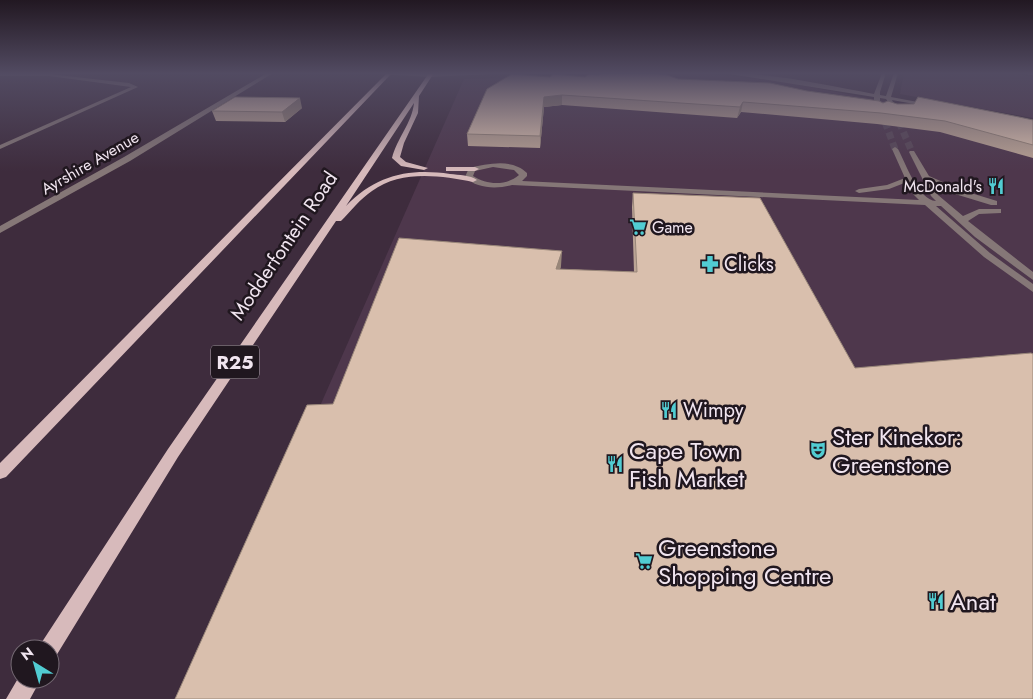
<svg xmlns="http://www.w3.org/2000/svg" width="1033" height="699" font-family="Jost,sans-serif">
  <rect width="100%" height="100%" fill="#3e2c3d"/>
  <path fill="#4e374c" d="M 619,73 L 702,73 L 784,82 L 951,114 L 1033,133 L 1033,699 L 191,699 L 464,79 Z
    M 904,73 L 1012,73 L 1033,77 L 1033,118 L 900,94 Z"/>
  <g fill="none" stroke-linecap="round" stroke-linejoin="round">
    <path stroke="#594858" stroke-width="5.5" stroke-dasharray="5.5 2.5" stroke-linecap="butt" d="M 880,110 L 885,123
      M 894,111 L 899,123"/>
    <path stroke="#594858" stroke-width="7" stroke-dasharray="7 4" stroke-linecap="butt" d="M 885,122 L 895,149
      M 899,122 L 912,152"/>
    <path fill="#857777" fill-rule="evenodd" d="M 267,73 L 273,73 L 130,161 L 0,233 L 0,226 L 124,157 Z
      M 362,73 L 510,73 L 430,77 Z
      M 724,73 C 774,73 825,85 874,94 L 882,73 L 886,73 L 880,92 L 880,95 L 886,96 L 894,73 L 898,73 L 891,97 L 934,105 L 931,107 L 892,100 L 894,104 L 891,106 L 886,99 L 880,98 L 880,103 L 877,105 L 874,103 L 874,97 Z
      M 1026,73 L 1033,73 L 1033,75 L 1026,74 Z
      M 0,74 L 49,74 L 129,83 L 138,87 L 0,149 L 0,145 L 131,87 L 49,76 L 0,76 Z
      M 895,147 L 898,149 C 906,164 918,200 936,201 L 931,196 L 909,152 L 910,151 L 914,151 L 929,176 L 961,190 L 997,201 L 997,205 L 991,205 L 955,194 L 932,184 L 938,195 L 963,216 L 979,209 L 1001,209 L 1001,213 L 979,214 L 968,221 L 1033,272 L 1033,280 L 975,237 L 941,206 L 936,206 L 990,253 L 1033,284 L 1033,292 L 984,257 L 925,205 L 512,185 C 497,189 477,189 465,177 L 469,168 C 488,164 512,158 527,173 L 527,176 L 522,181 L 919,200 L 913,194 L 907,182 L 889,189 L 859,193 L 855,191 L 859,189 L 887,185 L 905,178 L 892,149 ZM 493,167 L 514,170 L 519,175 C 506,186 487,185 473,176 L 475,171 Z"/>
    <path fill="#d7babb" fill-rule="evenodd" d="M 387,73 L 392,73 L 6,477 L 0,479 L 0,463 Z
      M 429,73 L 434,73 L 419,96 L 418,113 L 404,143 L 400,157 L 406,162 L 428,168 L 424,170 L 401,166 L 392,158 C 397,138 412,123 414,103 L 346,206 C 376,175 409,168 450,174 C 459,175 470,175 477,180 L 473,182 C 440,175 400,170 372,191 C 360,199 351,211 341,221 L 336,221 L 178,457 L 56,656 L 50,659 L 50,649 L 39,649 L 42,642 L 168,449 Z
      M 446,167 L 475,167 L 479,169 L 475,171 L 446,171 Z
      M 20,675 L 20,679 L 41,679 L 30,699 L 6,699 Z"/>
  </g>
  <path fill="#bba495" d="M 598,75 L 678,79 L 807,91 L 883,103 L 897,104 L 1033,120 L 1033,158 L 940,132 L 877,124 L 741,112 L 737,118 L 562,105 L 544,107 L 540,148 L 468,146 L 467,134 L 550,77 L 585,77 Z
    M 302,108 L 285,122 L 216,121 L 212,111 Z
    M 633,193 L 1033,699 L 333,404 L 561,266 L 560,269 L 634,272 L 632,207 Z"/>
  <path fill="#988679" d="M 562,95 L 562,105 L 544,107 L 540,148 L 540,136 L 544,97 Z
    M 300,98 L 302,108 L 285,122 L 282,112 Z
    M 743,102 L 741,112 L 737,118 L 740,107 Z
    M 562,251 L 561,266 L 555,285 L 556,269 Z"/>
  <path fill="#d9bfad" stroke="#988679" d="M 604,73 L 652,73 L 667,75 L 678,79 L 770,83 L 807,91 L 879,101 L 883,103 L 888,101 L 897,104 L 914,104 L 918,97 L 1019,117 L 1033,120 L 1033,145 L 945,121 L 881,113 L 743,102 L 740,107 L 562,95 L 544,97 L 540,136 L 467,134 L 487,89 L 512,74 L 550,77 L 554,74 L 585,77 L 589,74 L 598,75 Z
    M 235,97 L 300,98 L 282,112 L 212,111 Z
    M 633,193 L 760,198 L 855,368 L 1031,353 L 1033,354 L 1033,699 L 175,699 L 307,405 L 333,404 L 399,238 L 562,251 L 556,269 L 637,272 Z"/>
  <linearGradient id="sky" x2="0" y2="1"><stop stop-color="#221822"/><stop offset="0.43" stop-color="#524b62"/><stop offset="1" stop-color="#524b62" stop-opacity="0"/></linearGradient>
  <rect width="1033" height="171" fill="url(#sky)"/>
  <defs>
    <g id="restaurant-bare" transform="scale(1.35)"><path d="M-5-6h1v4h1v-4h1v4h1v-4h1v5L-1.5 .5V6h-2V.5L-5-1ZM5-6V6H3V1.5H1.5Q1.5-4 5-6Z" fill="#51ccd2" stroke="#20171f" stroke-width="2.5" paint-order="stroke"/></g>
    <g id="supermarket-bare" transform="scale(1.35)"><path d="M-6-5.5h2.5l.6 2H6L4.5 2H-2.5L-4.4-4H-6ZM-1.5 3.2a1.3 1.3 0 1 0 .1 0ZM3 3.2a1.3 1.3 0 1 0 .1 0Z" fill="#51ccd2" stroke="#20171f" stroke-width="2.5" paint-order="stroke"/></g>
    <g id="pharmacy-bare" transform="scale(1.35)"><path d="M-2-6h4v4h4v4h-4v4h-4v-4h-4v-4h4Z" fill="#51ccd2" stroke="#20171f" stroke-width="2.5" paint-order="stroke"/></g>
    <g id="theatre-bare" transform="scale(1.35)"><path d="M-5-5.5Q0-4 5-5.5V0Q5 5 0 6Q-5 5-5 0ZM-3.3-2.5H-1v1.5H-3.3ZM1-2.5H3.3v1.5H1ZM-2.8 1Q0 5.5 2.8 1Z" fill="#51ccd2" stroke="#20171f" stroke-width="2.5" paint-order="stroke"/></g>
  </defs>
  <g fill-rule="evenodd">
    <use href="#restaurant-bare" x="996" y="186"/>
    <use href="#supermarket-bare" x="638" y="227"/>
    <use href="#pharmacy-bare" x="710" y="264"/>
    <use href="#restaurant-bare" x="669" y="410"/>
    <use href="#theatre-bare" x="818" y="450"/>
    <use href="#restaurant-bare" x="615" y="464"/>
    <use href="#supermarket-bare" x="644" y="561"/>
    <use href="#restaurant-bare" x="936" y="601"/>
  </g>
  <g text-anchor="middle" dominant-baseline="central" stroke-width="5" stroke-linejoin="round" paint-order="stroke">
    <g font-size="16" fill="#f1e5f0" stroke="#20171f">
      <text transform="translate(90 163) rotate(-30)">Ayrshire Avenue</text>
    </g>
    <g font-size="16" fill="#f1e5f0" stroke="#20171f" text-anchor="end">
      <text x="982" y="186">McDonald's</text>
      <text x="652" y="227" text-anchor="start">Game</text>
    </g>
    <rect fill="#20171f" stroke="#b2a7b1" stroke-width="1" x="211" y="345.5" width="48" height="33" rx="4"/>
    <g font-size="19" font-weight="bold" fill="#f1e5f0">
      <text x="235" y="362">R25</text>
    </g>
    <g font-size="20" fill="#f1e5f0" stroke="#20171f">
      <text transform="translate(284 246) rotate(-56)">Modderfontein Road</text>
    </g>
    <g font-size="20" fill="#f1e5f0" stroke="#20171f" text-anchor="start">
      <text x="724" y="264">Clicks</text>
      <text x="683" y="410">Wimpy</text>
    </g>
    <g font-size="24" fill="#f1e5f0" stroke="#20171f" text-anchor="start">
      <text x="832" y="436">Ster Kinekor:<tspan x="832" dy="28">Greenstone</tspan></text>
      <text x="629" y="450">Cape Town<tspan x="629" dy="28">Fish Market</tspan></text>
      <text x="658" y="547">Greenstone<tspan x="658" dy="28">Shopping Centre</tspan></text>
      <text x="950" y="601">Anat</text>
    </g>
  </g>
  <g transform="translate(35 664) rotate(323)"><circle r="24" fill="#20171f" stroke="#746973"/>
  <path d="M0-4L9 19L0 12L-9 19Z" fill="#51ccd2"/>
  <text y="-8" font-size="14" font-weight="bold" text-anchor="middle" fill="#f1e5f0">N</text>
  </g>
</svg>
